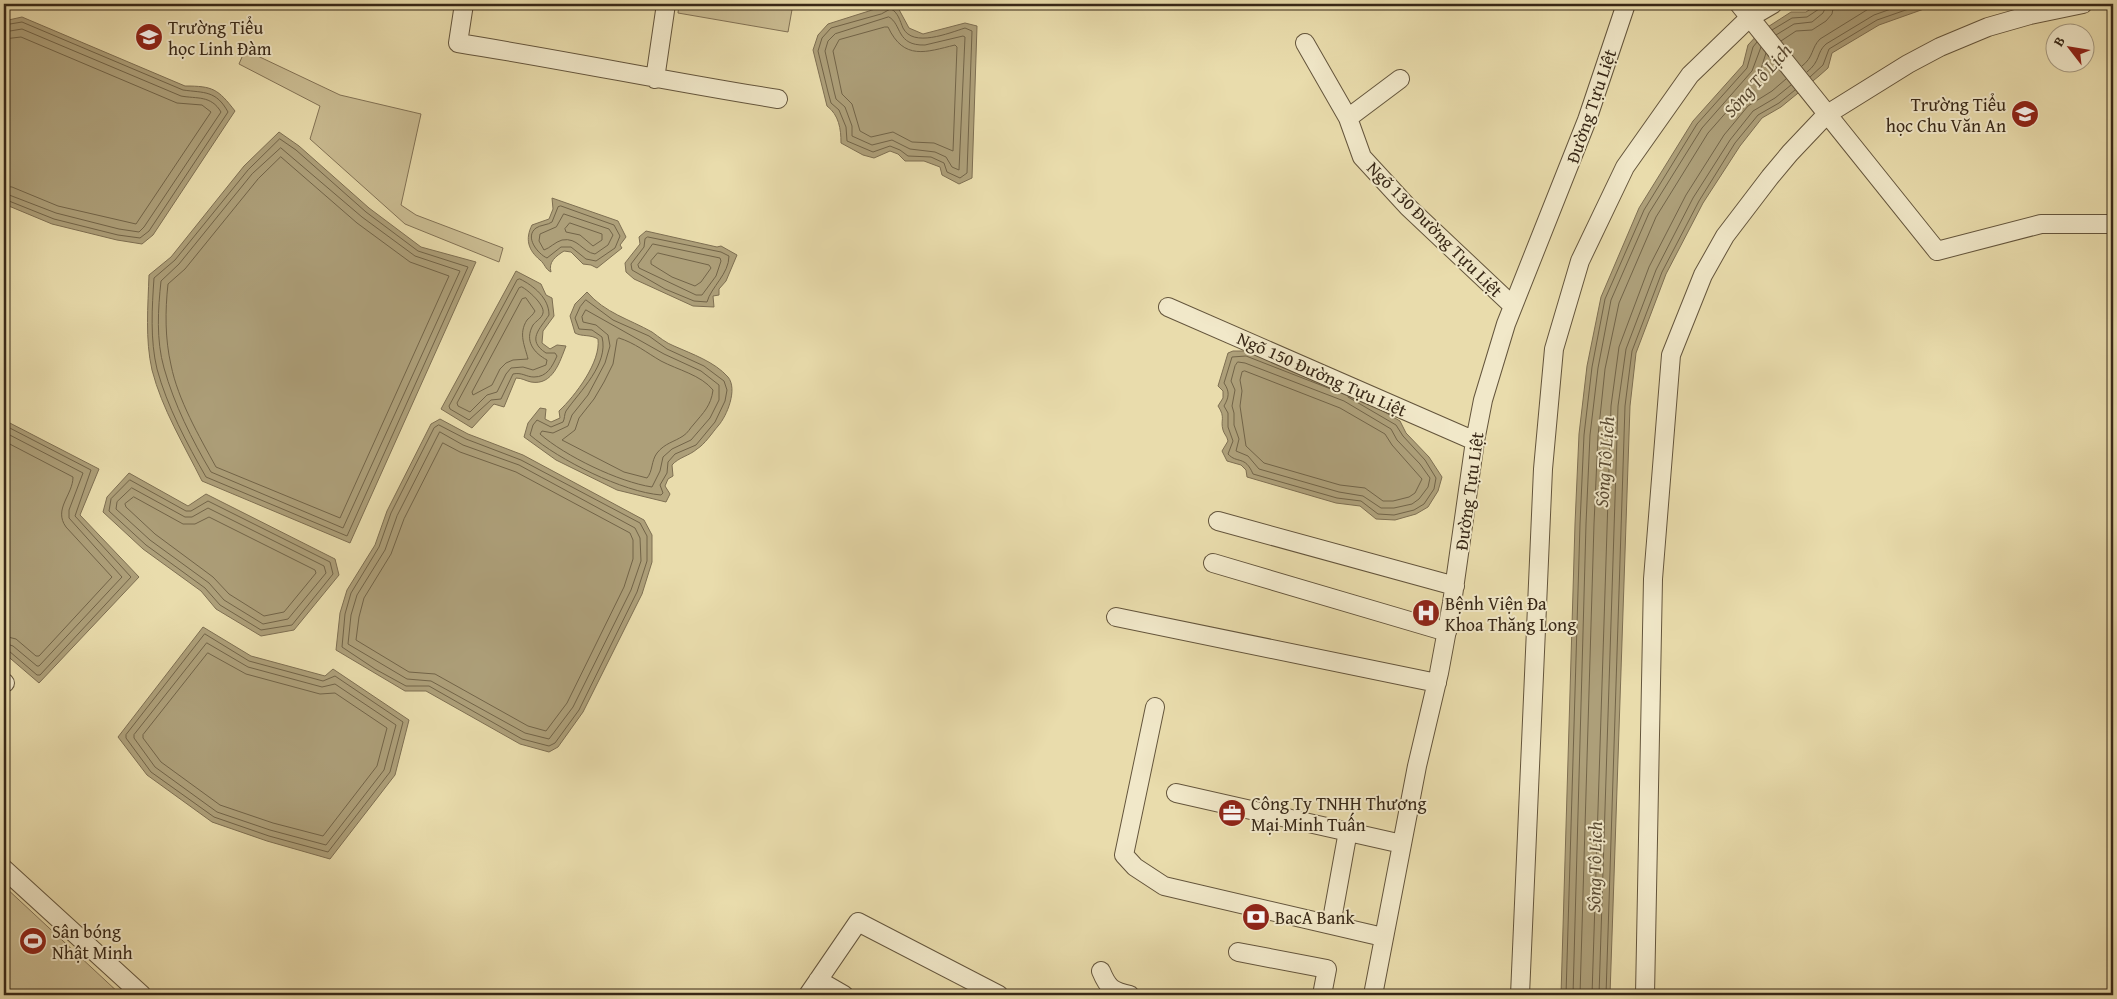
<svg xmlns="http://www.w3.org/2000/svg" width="2117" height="999" font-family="'Gentium Book Plus',serif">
  <rect width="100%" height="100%" fill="#e9dcac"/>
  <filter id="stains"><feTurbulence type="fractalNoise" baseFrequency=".004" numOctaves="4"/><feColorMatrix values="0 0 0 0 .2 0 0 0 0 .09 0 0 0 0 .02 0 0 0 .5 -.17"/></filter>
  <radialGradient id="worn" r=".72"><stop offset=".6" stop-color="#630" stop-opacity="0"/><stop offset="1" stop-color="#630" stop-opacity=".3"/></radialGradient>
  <path fill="#cbbd93" stroke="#827255" d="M 679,4 L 793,4 L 788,32 L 678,13 Z
    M 245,50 L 340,95 L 421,114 L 401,205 L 416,215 L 503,248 L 499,262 L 405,224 L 310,139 L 320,106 L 239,64 Z
    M 4,886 L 121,995 L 4,995 Z"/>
  <path fill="#ad9f79" stroke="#7e6f52" d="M 891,4 L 896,4 L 909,28 L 923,34 L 965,23 L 977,26 L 972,178 L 959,184 L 942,175 L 940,167 L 924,161 L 905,161 L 898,154 L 890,151 L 874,158 L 863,155 L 841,143 C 841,129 839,115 827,106 L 813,50 L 818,35 L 828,24 Z
    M 1818,4 L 1938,4 L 1879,25 L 1832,53 L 1828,68 L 1819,76 L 1781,107 L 1762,118 L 1740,146 L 1703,203 L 1666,274 L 1636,353 L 1630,406 L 1610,995 L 1561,995 L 1575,524 L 1579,434 L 1587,366 L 1601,297 L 1639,208 L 1693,121 L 1743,65 L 1748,45 L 1760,32 L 1791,12 L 1806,12 Z
    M 22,17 L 185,86 C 213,86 218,89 235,111 L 153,235 L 142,244 L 117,240 L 52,224 L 4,204 L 4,21 Z
    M 279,132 L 299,146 L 369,208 L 421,247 L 476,262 L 350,543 L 202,481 C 184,445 162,409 152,370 C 145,339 148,306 149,275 L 171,257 L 244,166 Z
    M 552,198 L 618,221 L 626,237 L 620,245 L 622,248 L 597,268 L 591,265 L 583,264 L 571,252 L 564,251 C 556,256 548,262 551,272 C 545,269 545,264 540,260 C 528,250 525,239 532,225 L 549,219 L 553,209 Z
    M 646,231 L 717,247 L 721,246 L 737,255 L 726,281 L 719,289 L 719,295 L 713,296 L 714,307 L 693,306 L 634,279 L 626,272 L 625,263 L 640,244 L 639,237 Z
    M 516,271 L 541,284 L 546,295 L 552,298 L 554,316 L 543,331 L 542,343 L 550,349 L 557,345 L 566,346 C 560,361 553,386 531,382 C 526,381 522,378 516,378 L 504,407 L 494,404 L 472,428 L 441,409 Z
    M 587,292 C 605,313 629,319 652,332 C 659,337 666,343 674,346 C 692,354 715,362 728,377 C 738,389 727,416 718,426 C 712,433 705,444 697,449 C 689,456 679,457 672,465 L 673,476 L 668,479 L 665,486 L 670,494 L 666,502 L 617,490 L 556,460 L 524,437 L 528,423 L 540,408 L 546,409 L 545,419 L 551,422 L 560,418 L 559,411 C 575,396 601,362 598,339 C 590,334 582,337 575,333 L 570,316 L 575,304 Z
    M 1233,351 L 1247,351 L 1349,391 L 1400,421 L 1406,433 L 1429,457 L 1442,477 L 1438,491 L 1428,507 L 1416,514 L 1395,520 L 1376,519 L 1360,506 L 1336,503 L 1247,477 L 1246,470 L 1241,465 L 1227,461 L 1222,451 L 1228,441 C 1227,436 1224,434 1223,430 C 1220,420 1226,418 1218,406 L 1223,398 L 1223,391 L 1218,386 L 1228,353 Z
    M 440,419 L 468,434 L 523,455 L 644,520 L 652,535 L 652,562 L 642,594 L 583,712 L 558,747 L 549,752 L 520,744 L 426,691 L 405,691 L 336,650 L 340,613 L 347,590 L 375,545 L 387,511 L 431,424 Z
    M 4,420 L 99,469 L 80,515 L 139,577 L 39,683 L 4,653 Z
    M 129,473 L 188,506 L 206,494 L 335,559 L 339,575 L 294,630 L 261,636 L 216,609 L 201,591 L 143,549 L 103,512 L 107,497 Z
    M 203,627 L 251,656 L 325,676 L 333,669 L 409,720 L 395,775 L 330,859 L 267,841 L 212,822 L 147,775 L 118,737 Z"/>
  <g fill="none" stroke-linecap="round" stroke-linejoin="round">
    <path stroke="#726448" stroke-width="1" d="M 891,9 C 898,12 900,21 903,28 C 913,48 949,33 965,28 L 972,31 L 967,173 L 960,178 L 947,172 L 944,163 L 931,157 L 908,156 L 900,150 L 890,146 L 873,152 L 847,141 L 846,127 L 839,110 L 831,103 L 828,92 L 818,51 L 822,38 L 831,28 L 881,14 Z
      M 889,17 C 902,24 896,46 925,45 L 963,36 L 965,37 L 959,170 L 952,167 L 946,157 L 935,152 L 910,149 L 892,140 L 872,145 L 852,136 L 852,126 L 845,107 L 836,99 L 834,91 L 825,51 L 828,41 L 835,34 Z
      M 4,25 L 22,22 L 183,90 C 204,93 216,90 228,112 L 149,231 L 140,238 L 118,235 L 54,219 L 4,199
      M 885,27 L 888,27 C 904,61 926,52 955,45 L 957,47 L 953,151 L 934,143 L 912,142 L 893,132 L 871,137 L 860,131 L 852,104 L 842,94 L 833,51 L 839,40 Z
      M 1772,30 L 1792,18 L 1807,17 L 1819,9 L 1820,4
      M 4,32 L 22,29 L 181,96 C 197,99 211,95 221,112 L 144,227 L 139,232 L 119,229 L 56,213 L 4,193
      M 1776,35 L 1794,24 L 1812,22 L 1823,13 L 1827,4
      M 4,39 L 21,37 L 177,103 L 202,105 L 211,112 L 136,224 L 58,206 L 12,187 L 4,186
      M 1781,41 L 1796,31 L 1812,30 L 1826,21 L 1832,14 L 1834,4
      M 1802,66 C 1814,57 1811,48 1820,39 L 1870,8 L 1882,4
      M 1807,72 C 1821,61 1816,53 1826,44 L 1874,15 L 1905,4
      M 1810,77 L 1823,65 L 1829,49 L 1877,20 L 1923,4
      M 280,139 L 296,150 L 366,212 L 418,251 L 468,267 L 347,536 L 206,477 C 187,444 167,406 157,369 C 150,340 152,307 154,278 L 175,260 L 248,170 Z
      M 281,148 L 362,217 L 415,256 L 460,271 L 343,528 L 211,472 C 192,440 174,404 164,368 C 156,340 158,309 161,281 L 179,264 L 252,174 Z
      M 281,157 L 357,223 L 410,262 L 449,276 L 340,518 L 216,467 C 199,436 178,400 171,365 C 165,339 165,311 168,284 L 185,269 L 258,179 Z
      M 561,206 L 614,225 L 620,236 L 615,248 L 596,261 L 586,259 L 571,247 L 561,247 L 547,258 C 538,254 524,237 536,228 C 540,225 548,225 552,222 L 558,207 Z
      M 564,214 L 609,229 L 613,235 L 608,245 L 595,254 C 582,252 578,237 562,240 C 555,242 550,248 544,250 L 539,241 L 540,234 L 556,227 Z
      M 570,223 L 602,234 L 602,240 L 593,246 L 580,235 L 566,232 L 565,229 Z
      M 648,237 L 721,252 L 729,256 C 729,274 711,287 707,302 L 694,301 L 665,289 L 632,270 L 631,264 L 644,247 L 645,239 Z
      M 653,244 L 720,258 L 721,261 L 716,276 L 702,295 L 696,295 L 639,268 L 638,265 Z
      M 658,253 L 709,265 L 711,268 L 701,282 L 695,286 L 672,277 L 651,264 L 651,261 Z
      M 520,279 C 534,286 549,298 549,315 C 540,329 526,340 546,353 L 555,353 L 557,356 C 552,367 547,377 534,377 C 526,377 522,372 513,374 L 501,399 L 491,400 L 469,420 L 450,409 L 449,406 L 517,280 Z
      M 522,287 C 528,290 545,305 543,313 C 542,318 536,321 533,325 C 524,341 534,353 547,360 L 546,365 L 533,370 L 523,367 L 511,368 L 506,374 L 497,392 L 487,395 L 470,412 L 458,406 L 457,403 L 519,288 Z
      M 526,298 L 535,311 C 533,315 530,317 527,320 C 518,334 525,346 528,359 L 513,360 L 506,363 L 500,369 L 492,385 L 473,395 L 472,392 L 522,299 Z
      M 586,300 L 613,320 L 649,336 L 667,349 L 704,366 L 724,381 L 727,390 L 725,401 L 715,422 L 696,445 L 675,454 L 668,462 L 667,473 L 660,485 L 663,493 L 661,495 C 623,492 559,460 530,435 L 533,425 L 537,420 L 551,427 L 563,422 C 565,418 564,415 566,411 C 580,391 609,364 602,337 L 592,330 L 579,329 L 575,318 L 580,307 Z
      M 586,310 L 664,354 L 701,371 L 719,385 L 719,400 L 710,418 L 691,440 L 672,449 L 663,457 L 660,471 L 652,487 C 619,482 565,456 540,434 L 542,431 L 553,433 L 568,426 L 572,415 L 588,395 L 605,363 L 610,346 L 608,335 L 596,325 L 583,322 L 582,317 Z
      M 619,338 C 635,343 647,353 661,361 C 678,370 701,375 713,390 C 711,406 703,413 694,424 C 690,428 688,433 683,436 C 674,442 665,443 657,453 C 651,461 653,471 647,478 L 624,472 L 562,440 L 575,430 L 579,418 L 594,399 L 604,382 L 613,364 L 617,340 Z
      M 1238,362 L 1245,363 L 1344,401 L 1391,429 L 1397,440 L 1420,464 L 1430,478 L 1428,487 L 1419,499 L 1412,504 L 1394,508 L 1381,508 L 1363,496 L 1339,492 L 1259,469 L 1248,456 L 1236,451 L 1239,439 L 1234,425 L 1234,413 L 1232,406 L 1235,390 L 1231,381 L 1235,366 Z
      M 1245,371 L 1340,408 L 1385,434 L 1392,445 L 1422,479 L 1415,493 L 1409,497 L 1393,501 L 1383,501 L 1365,488 L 1340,485 L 1264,463 L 1246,446 L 1240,406 L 1242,391 L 1240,380 L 1242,372 Z
      M 1341,393 L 1246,356 L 1232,357 L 1224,383 C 1230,392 1229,397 1224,406 L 1228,413 L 1228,427 L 1233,441 L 1228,454 C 1237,464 1245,455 1253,474 L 1337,498 L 1361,501 L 1378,514 L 1394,515 L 1414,510 L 1424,504 L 1434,489 L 1436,478 L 1425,460 L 1403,436 L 1396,425 L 1348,397
      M 4,425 L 91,470 L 75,516 L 131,577 L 40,675 L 37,675 L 9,651 L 4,649
      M 439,425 L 466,439 L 521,460 L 640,523 L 647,536 L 647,561 L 637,592 L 579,710 L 555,743 L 549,746 L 522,739 L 429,686 L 406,686 L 375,669 L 342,647 L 345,614 L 351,593 L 379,547 L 391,513 L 434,428 Z
      M 4,432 L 83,473 L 69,510 L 69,518 L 122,577 L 39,666 L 37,666 L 13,646 L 4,643
      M 440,432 L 463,445 L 519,465 L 635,528 L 640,538 L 641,561 L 631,590 L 573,707 L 549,739 L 525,733 L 431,681 L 407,679 L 348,644 L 351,615 L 357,595 L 385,550 L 397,516 Z
      M 4,441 L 73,477 C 73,495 53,509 66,527 L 112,577 L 39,656 L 36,656 L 16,639 L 4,636
      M 443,443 L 460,452 L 516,472 L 630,533 L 633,540 L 633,559 L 624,587 L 567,703 L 546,731 L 528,726 L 435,674 L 409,672 L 356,640 L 359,617 L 364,598 L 391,554 L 404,519 Z
      M 130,480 L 186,511 L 191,511 L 208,501 L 330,562 L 333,574 L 292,625 L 261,630 L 220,605 L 205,588 L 146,545 L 109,511 L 111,499 Z
      M 132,488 L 185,517 L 192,517 L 208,508 L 324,566 L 326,573 L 288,619 L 263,624 L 224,600 L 209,583 L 150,540 L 116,509 L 117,502 Z
      M 134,497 L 183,524 L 195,524 L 209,517 L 315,570 L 316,573 L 284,612 L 264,616 L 229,594 L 213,577 L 155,534 L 126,507 L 125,504 Z
      M 205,634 L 249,661 L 323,681 L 335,676 L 403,722 L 390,772 L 328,852 L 269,836 L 214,817 L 151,772 L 126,738 L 126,735 Z
      M 207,643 L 248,667 L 322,687 L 335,684 L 396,725 L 384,770 L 326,845 L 270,830 L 217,812 L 155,767 L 134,738 L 134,735 Z
      M 208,653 L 246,674 L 320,694 L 335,693 L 387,728 L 377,766 L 323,836 L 273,823 L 220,805 L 161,762 L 143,738 L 143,735 Z
      M 1566,995 L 1580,524 L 1584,435 L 1592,367 L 1605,299 L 1644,210 L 1697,124 L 1747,68 L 1753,47 L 1757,42
      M 1573,995 L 1586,524 L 1590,435 L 1598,368 L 1611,300 L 1649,213 L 1702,128 L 1752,71 L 1761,47
      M 1580,995 L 1594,524 L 1598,436 L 1605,369 L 1619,303 L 1656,217 L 1708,133 L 1759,75 L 1766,53
      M 1592,995 L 1611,406 L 1619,347 L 1649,267 L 1686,195 L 1724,135 L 1748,106 L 1772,91 L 1786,79
      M 1599,995 L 1618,406 L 1626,349 L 1656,270 L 1693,198 L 1730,140 L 1753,111 L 1775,98 L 1791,85
      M 1606,995 L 1625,406 L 1632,351 L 1662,272 L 1699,201 L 1735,143 L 1758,115 L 1779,103 L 1795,90"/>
    <g stroke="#64553c" stroke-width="20">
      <path id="minor" d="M 464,4 L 458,43 C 565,60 671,82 778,99
        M 1739,4 L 1937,251 L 2041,224 L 2113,224
        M 1305,43 L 1348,118 L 1362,157 L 1408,207 L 1513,306
        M 655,79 L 666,4
        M 1348,118 L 1400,79
        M 1168,307 L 1475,441
        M 1218,521 L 1455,586
        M 1213,563 L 1447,632
        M 1116,617 L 1437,683
        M 4,682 L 5,683
        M 1155,707 L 1124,855 L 1135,867 L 1164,886 L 1383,937
        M 1176,793 L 1402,844
        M 4,869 L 142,995
        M 1331,925 L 1348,831
        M 1238,952 L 1327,969 L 1322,995
        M 1101,971 C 1108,988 1112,991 1130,995
        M 818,980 L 844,995
        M 808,995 L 858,922 L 999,995
        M 1373,995 L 1417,766 L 1439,673 L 1452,603 L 1475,441 L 1483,400 L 1506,324 L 1587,120 L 1626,4
        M 1520,995 L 1543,469 L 1554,349 L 1580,261 L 1625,167 L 1690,75 L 1749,18 L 1773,4
        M 1645,995 L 1653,579 L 1671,355 L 1703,275 L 1725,236 L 1770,177 L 1790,153 L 1826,115 L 1908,64 L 1940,47 L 1988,27 L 2030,15 L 2083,4"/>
    </g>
    <use href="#minor" stroke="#f1e8c9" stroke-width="18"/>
  </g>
  <defs>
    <g id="school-disc" transform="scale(1.4375)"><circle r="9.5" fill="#8f2418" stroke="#f1e8c9"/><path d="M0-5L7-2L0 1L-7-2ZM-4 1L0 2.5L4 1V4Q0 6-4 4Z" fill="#fff"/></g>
    <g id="hospital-disc" transform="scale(1.4375)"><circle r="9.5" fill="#8f2418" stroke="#f1e8c9"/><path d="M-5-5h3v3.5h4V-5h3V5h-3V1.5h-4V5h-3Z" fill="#fff"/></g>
    <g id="office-disc" transform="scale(1.4375)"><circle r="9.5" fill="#8f2418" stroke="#f1e8c9"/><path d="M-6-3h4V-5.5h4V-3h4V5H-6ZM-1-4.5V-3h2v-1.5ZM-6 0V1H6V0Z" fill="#fff"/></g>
    <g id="bank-disc" transform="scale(1.4375)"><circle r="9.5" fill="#8f2418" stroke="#f1e8c9"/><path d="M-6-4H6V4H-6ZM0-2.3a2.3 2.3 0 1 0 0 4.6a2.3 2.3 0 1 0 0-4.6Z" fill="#fff"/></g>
    <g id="stadium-disc" transform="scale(1.4375)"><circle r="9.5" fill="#8f2418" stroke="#f1e8c9"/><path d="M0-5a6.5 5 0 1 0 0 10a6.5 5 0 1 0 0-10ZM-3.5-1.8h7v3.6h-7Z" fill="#fff"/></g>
  </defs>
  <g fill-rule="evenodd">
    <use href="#school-disc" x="149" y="37"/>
    <use href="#school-disc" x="2025" y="114"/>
    <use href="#hospital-disc" x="1426" y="613"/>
    <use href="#office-disc" x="1232" y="813"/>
    <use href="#bank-disc" x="1256" y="917"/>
    <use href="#stadium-disc" x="33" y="941"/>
  </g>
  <g text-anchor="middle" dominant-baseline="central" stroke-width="4" stroke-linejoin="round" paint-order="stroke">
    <g font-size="18" fill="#382817" stroke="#f1e8c9" text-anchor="start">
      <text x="168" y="27">Trường Tiểu<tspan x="168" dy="21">học Linh Đàm</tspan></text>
      <text x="2006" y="104" text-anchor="end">Trường Tiểu<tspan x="2006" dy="21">học Chu Văn An</tspan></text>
      <text x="1445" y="603">Bệnh Viện Đa<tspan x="1445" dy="21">Khoa Thăng Long</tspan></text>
      <text x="1251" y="803">Công Ty TNHH Thương<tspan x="1251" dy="21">Mại Minh Tuấn</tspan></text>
      <text x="1275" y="917">BacA Bank</text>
      <text x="52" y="931">Sân bóng<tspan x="52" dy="21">Nhật Minh</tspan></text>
    </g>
    <g font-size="18" fill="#382817" stroke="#f1e8c9">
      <text transform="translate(1591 106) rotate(-71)">Đường Tựu Liệt</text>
      <text transform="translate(1435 229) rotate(45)">Ngõ 130 Đường Tựu Liệt</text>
      <text transform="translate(1322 374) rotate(24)">Ngõ 150 Đường Tựu Liệt</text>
      <text transform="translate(1469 491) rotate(-82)">Đường Tựu Liệt</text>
    </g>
    <g font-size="19" font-style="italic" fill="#5b4c34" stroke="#f1e8c9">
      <text transform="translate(1757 80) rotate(-48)">Sông Tô Lịch</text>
      <text transform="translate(1604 462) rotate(-86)">Sông Tô Lịch</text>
      <text transform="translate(1594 867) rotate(-89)">Sông Tô Lịch</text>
    </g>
  </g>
  <rect width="2117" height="999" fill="none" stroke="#e9dcac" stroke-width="20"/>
  <rect x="5" y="5" width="2107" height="989" fill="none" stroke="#382817" stroke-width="2.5"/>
  <rect x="10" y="10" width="2097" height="979" fill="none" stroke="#382817"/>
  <g transform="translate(2070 48) rotate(301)"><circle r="24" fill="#f1e8c9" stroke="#a79b82"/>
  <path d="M0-4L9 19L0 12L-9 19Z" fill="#8f2418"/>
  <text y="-8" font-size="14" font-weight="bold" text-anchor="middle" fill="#382817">B</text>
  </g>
  <rect width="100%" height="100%" filter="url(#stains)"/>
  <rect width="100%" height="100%" fill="url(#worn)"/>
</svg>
